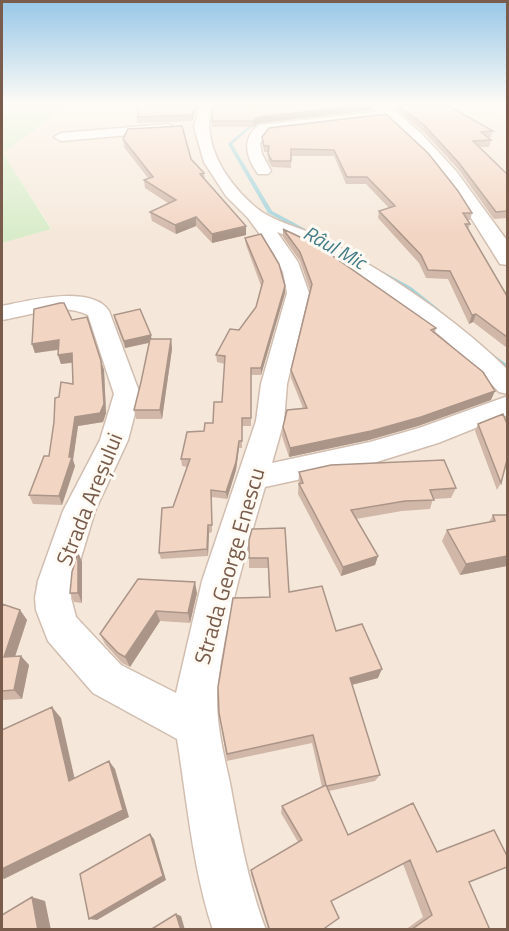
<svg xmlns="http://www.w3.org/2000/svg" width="509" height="931" font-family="'Titillium Web',sans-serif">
  <rect width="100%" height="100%" fill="#fdf6ec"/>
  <path fill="#f5e8da" d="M 69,105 L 488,105 L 493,111 L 508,118 L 507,929 L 2,930 L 2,243 L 51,228 L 3,153 Z"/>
  <path fill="#d8ecc9" d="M 2,105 L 69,105 L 3,153 L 51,229 L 2,243 Z"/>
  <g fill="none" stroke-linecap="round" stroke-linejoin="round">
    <path fill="#a5d3da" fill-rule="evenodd" d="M 256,120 L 259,121 L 232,144 L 272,211 L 311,232 L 311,234 L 307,234 L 268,213 L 228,144 Z
      M 378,271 L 382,271 L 411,287 L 440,310 L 439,311 L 435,311 L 407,289 L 378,273 Z
      M 490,352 L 508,365 L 508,370 L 488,355 L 488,353 Z"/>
    <g stroke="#d1beb0" stroke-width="3">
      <path id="minor" d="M 200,105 L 212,105 C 201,143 225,180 253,205 C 273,223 303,227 326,240 C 392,276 455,318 508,370 L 508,394 L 499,392 C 453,342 400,301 342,265 C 321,253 300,240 277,232 L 298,262 L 309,293 L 287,384 L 284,421 L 272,463 L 370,442 L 419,428 L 508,396 L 508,415 L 438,443 L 370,464 L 265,487 C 246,552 226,617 218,683 C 214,716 223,751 230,783 C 239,832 248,883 266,930 L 213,930 C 193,870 187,801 177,739 L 93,693 L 48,641 L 36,610 L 35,598 L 38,581 L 63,511 L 100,440 L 114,394 L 88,315 C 61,302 29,316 2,320 L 2,306 C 28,301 91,284 109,311 L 140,394 L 128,440 L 95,511 L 74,581 L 71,598 L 76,617 L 121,665 L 176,693 L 202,581 L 256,421 L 261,384 L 287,293 L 283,272 L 273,252 L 248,218 L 226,196 L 204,162 L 194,127 Z
        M 391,110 L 395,111 L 397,114 L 395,117 L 268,132 L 260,143 L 262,154 L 271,171 L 268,174 L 258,174 C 246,157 241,139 259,125 Z
        M 168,124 L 175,128 L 173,131 L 61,141 L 54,137 L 61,133 Z"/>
    </g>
    <g stroke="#d1beb0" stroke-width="3">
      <path id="tertiary" d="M 370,105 L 386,105 L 402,117 L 421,133 L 456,171 L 508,242 L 508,265 L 500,264 L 458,197 L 428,158 L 411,140 Z"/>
    </g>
    <use href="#minor" fill="#fff" fill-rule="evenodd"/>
    <use href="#tertiary" fill="#fff" fill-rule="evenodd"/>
  </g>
  <path fill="#d1b7a8" d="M 198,105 L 192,121 L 137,123 L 137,117 L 138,115 L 136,107 Z
    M 390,105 L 447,105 L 493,131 L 491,137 L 488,137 L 491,140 L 489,147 L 479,147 L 507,174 L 507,219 L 507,218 L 494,219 L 458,169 L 423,131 Z
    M 372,110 L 259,123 L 253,127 L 212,127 L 212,121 Z
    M 386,114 L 472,213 L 470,220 L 468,220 L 470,224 L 468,230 L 507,296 L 507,348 L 473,322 L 469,324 L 448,279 L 426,278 L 419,263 L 378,218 L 379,211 L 389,208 L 366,184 L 346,184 L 334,156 L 291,156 L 291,168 L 272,167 L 268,161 L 269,152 L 264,152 L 262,137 Z
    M 123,139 L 191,159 L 204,173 L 205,179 L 246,235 L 212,243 L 196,226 L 176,234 L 152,221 L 150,212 L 168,203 L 145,188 L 144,180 L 148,178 L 124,147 Z
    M 283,229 L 436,328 L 435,333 L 491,400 L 418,426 L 369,440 L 289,457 L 282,436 L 283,427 L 303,408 L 291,378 L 291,370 L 310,290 L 300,261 L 283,237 Z
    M 245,238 L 285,293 L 261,375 L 251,375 L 251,426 L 242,426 L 242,448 L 239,448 L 236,470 L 227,499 L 212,497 L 212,532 L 209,533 L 208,556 L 161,559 L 159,553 L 173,507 L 187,467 L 182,466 L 181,459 L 204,431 L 213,423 L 222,402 L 225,364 L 217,362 L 216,355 L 239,330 L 256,307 L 261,286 L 246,245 Z
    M 114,315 L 152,339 L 171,339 L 172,349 L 162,419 L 136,419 L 134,410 L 141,382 L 149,343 L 125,348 L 115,321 Z
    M 72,320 L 101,361 L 104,370 L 106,413 L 103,422 L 78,426 L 73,460 L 75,466 L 62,505 L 33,504 L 29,495 L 49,456 L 59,397 L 73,384 L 72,363 L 61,364 L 58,355 L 58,350 L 35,353 L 32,344 Z
    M 478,424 L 501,483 L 497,490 L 475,431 Z
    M 299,472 L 456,488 L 451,498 L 433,499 L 430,509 L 402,511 L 356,519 L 378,556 L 375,565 L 341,576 L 298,494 Z
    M 493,515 L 507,515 L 507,566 L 460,575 L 442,541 L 447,530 L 489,522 Z
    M 252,529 L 289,592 L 336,631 L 378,678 L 352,685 L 380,775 L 375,781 L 329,791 L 348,835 L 437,852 L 469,882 L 490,930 L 405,930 L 423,917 L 403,864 L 268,929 L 251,874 L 251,870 L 298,842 L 281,813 L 282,806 L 322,787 L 312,743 L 227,761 L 219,713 L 269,598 L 268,568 L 249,568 L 249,540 Z
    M 78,552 L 82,562 L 82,603 L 74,602 L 70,593 Z
    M 197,593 L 190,623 L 160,621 L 130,667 L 122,663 L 105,644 L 100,634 Z
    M 2,607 L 20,610 L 27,620 L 15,656 L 29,665 L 22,699 L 2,700 Z"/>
  <path fill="#aa9588" d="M 195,105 L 198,105 L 192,121 L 192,115 Z
    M 363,105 L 373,105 L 372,110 L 259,123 L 253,127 L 253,121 L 259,117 Z
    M 196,217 L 196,226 L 176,234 L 175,225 Z
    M 246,226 L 246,235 L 212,243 L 212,234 Z
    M 285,286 L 285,293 L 261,375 L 261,368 Z
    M 476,314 L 473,322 L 469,324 L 472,315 Z
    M 151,335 L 152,342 L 125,348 L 124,341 Z
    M 171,339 L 172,349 L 162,419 L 160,410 Z
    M 59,340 L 62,349 L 35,353 L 32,344 Z
    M 72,353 L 75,362 L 61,364 L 58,355 Z
    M 101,361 L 104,370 L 106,413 L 103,422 L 78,426 L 73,460 L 75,466 L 62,505 L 59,496 L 69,457 L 75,417 Z
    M 495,391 L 491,400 L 418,426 L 369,440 L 289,457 L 290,448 Z
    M 239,441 L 239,448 L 236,470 L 227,499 L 226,492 Z
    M 208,525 L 209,533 L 208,556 L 207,549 Z
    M 78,552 L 82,562 L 82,603 L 78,593 Z
    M 378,556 L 375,565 L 341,576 L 343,567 Z
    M 507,556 L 507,566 L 460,575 L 466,564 Z
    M 195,582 L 197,593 L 190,623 L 188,613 Z
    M 20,610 L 27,620 L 12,666 L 4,657 Z
    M 156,611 L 160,621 L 130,667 L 125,657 Z
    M 21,656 L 29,665 L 22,699 L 14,690 Z
    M 382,669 L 378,678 L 347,686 L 350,678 Z
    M 52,707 L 61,718 L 77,789 L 69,781 Z
    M 109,761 L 115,769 L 129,817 L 4,879 L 2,878 L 2,869 Z
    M 150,834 L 154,839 L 166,880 L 97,920 L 89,919 Z
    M 32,897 L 45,901 L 51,930 L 38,930 Z
    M 176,914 L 181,916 L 185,930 L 181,930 Z"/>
  <path fill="#f3d5c3" stroke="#aa9588" stroke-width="1.5" d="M 138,105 L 195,105 L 192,115 L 137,117 L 139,113 L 136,107 Z
    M 213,105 L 363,105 L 259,117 L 253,121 L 212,121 Z
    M 398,105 L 447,105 L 493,131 L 481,132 L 491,140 L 473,141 L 507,174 L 507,211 L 496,212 L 459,163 L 424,125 Z
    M 386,114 L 428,153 L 458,191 L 472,213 L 463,213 L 470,224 L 465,224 L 507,296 L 507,337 L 476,314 L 472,315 L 450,271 L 428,270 L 421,255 L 379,211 L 395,206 L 367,177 L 347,177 L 334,150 L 291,149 L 291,161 L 272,161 L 268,154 L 269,146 L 264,146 L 262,137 L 269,128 Z
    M 182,126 L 191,159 L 204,173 L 200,174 L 246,226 L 212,234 L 196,217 L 175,225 L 150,212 L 176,200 L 144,180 L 153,177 L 123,139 L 128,129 Z
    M 283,229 L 317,245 L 436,328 L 431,330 L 483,372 L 495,391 L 421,417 L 371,431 L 290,448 L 283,427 L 287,410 L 307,408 L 291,370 L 312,284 L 300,252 Z
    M 261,234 L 279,264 L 285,286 L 261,368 L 251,368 L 251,418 L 242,418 L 242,441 L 239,441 L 236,462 L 226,492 L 211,490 L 212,525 L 208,525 L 207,549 L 159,553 L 162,508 L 173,507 L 190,459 L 181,459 L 187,432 L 204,431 L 205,423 L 213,423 L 214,402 L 222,402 L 225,356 L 216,355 L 230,329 L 239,330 L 256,307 L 263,281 L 245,238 Z
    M 60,303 L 64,303 L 72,320 L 87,317 L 101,361 L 104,404 L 100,413 L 75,417 L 69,457 L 72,457 L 59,496 L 29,495 L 44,456 L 49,456 L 54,422 L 55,398 L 59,397 L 61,382 L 73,384 L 72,353 L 58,355 L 59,340 L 32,344 L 34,309 Z
    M 140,309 L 151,335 L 124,341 L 114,315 Z
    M 150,339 L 171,339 L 160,410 L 134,410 L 141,382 Z
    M 503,414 L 507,424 L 507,460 L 501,483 L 478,424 Z
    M 444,460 L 456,488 L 430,490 L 434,500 L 405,501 L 351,510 L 378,556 L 343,567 L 299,484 L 303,483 L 299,472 L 331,465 Z
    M 493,515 L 507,515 L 507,556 L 466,564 L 447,530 L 495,521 Z
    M 285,528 L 289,592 L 322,586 L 336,631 L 362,624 L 382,669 L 350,678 L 380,775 L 327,786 L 326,785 L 313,735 L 227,754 L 219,713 L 218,687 L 233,598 L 270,597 L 268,558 L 249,558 L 249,540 L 252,529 Z
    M 78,552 L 78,593 L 70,593 L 72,572 Z
    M 138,579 L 195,582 L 188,613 L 156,611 L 125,657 L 118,653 L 100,634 Z
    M 2,604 L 20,610 L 4,657 L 21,656 L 14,690 L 2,691 Z
    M 52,707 L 69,781 L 109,761 L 123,810 L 2,869 L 2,730 Z
    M 326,785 L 348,835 L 413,803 L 437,852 L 494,830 L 507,856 L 507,867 L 469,882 L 490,930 L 411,930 L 432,915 L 410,860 L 331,901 L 339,918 L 322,930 L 268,930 L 269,928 L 251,870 L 302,840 L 282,806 Z
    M 150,834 L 163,876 L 89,919 L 80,874 Z
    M 32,897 L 38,930 L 2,930 L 2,915 Z
    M 176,914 L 181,930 L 150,930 Z"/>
  <linearGradient id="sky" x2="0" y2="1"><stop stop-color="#97c7e8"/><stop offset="0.44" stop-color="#fefbf6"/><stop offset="1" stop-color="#fefbf6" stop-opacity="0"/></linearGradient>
  <rect width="509" height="236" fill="url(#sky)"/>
  <g text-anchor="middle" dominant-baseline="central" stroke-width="6" stroke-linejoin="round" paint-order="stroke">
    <g font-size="20" font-style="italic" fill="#437c86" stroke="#fffaf3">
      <text transform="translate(335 247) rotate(29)">Râul Mic</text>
    </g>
    <g font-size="22" fill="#7a5c4d" stroke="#fffaf3">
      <text transform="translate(89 499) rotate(-68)">Strada Areșului</text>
      <text transform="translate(229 566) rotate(-74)">Strada George Enescu</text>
    </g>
  </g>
  <rect width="509" height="931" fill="none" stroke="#7a5c4d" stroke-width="6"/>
</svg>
